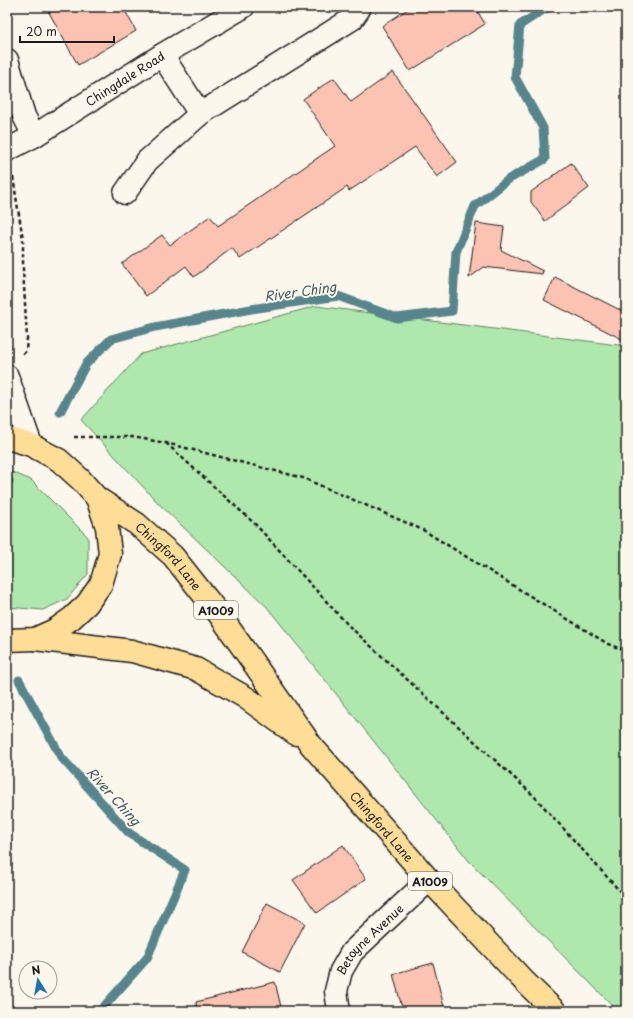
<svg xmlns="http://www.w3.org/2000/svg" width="633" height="1018" font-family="'Playpen Sans',sans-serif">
  <rect width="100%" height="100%" fill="#fbf7ec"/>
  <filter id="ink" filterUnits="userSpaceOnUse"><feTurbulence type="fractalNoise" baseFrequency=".025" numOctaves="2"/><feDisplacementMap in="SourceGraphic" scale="8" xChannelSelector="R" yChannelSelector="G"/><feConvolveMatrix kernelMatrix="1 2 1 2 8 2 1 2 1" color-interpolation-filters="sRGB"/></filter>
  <g filter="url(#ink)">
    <path fill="#aee8ad" stroke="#658264" d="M 316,306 L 626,346 L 626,1011 L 618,1011 L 469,861 L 267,607 L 159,504 L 81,420 L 141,354 Z
      M 7,470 L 31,480 L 88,537 L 88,574 L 67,599 L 43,610 L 7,607 Z"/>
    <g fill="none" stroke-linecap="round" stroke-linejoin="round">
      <path stroke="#56858c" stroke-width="9" d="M 60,412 L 86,364 L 111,339 L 155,327 L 251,309 L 338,296 L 397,318 L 452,311 L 456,252 L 475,206 L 509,179 L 545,159 L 543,128 L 515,77 L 520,25 L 548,7
        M 7,485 L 9,481
        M 19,680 L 61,757 L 129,833 L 185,870 L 147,958 L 100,1011"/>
    </g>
    <path fill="#fcc3b2" stroke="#1c1c1c" d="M 46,7 L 123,7 L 136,31 L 78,65 Z
      M 411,7 L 475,7 L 485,24 L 410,71 L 382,26 Z
      M 393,72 L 457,162 L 437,177 L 415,147 L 349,191 L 347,187 L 240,259 L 232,248 L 194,277 L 186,266 L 146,296 L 122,264 L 162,235 L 170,245 L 210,216 L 218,226 L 335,146 L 303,99 L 334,78 L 351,102 Z
      M 571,163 L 589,188 L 545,221 L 531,202 L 531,192 Z
      M 476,223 L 504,227 L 501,250 L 543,271 L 542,274 L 484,267 L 469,278 Z
      M 555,277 L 626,313 L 626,341 L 544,300 Z
      M 343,845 L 366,879 L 317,913 L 293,880 Z
      M 267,903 L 305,923 L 280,972 L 242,952 Z
      M 433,963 L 445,1011 L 403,1011 L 393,974 Z
      M 275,982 L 282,1011 L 197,1011 L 196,1002 Z"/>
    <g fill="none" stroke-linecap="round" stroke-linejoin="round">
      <g stroke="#1c1c1c" stroke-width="25">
        <g id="street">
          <path d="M 7,60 L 24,116 L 34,136"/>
          <path d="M 200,114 L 352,19 L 359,9 L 358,7"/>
          <path id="s1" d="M 7,150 L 34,136 L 162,55 L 243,7"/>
          <path d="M 125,193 L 147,161 L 200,114 L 162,55"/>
          <path id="s2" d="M 339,1011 L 336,991 L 341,971 L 352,952 L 429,880"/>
        </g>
      </g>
      <g stroke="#1c1c1c" stroke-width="25">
        <path id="secondary" d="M 7,376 L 31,445"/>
      </g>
      <g stroke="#1c1c1c" stroke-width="25">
        <g id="primary">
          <path d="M 7,438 L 31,445 L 59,460 L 80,479 L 97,498 L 107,527 L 110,554 L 101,584 L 87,604 L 72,618 L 55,630 L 35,639 L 7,640"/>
          <path id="s3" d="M 97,498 L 137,524 L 173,556 L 219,614 L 311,745 L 429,880 L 525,982 L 555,1011"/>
          <path d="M 35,639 L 132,651 L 196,669 L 245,697 L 296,734"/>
        </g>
      </g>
      <path stroke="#1c1c1c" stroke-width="2.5" stroke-dasharray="4 3" stroke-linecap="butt" d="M 13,177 L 18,209 L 23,239 L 23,269 L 27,338 L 26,351 L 23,354
        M 7,347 L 11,346
        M 74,437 L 132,437 L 166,443 L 303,478 L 423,530 L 608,644 L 626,651
        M 166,443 L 256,525 L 349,626 L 534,796 L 626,898"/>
      <use href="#street" stroke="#fbf7ec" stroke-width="22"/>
      <use href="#secondary" stroke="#fbf7ec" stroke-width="22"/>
      <use href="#primary" stroke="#fedd96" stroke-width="22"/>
    </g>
  </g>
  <g text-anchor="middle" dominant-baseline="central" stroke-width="4" stroke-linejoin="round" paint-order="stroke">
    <g fill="#fbf7ec" stroke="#5f5e5a" stroke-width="1">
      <rect x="194" y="601" width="44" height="18" rx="3"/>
      <rect x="408" y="872" width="44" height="18" rx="3"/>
    </g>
    <g font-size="11" font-weight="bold" fill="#1c1c1c">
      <text x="216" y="610">A1009</text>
      <text x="430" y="881">A1009</text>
    </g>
    <g font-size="12" fill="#1c1c1c" stroke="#fbf7ec">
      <text stroke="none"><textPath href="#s1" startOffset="138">Chingdale Road</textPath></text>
      <text stroke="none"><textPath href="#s3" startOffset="93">Chingford Lane</textPath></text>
      <text stroke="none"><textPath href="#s3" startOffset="438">Chingford Lane</textPath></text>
      <text stroke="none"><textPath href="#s2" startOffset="84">Betoyne Avenue</textPath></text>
    </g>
    <g font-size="13" font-style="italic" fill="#3e595d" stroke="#fbf7ec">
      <text transform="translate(300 291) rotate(-8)">River Ching</text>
      <text transform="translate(114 796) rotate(48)">River Ching</text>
    </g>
  </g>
  <rect width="633" height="1018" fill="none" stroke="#fbf7ec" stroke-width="24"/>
  <rect x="12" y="12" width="609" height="994" fill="none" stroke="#1c1c1c" stroke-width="1.5" filter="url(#ink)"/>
  <g transform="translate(38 980) rotate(349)"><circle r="19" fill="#fbf7ec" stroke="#a29f99"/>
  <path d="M0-3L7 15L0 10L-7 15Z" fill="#1f6fb2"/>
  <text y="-6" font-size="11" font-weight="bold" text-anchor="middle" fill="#1c1c1c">N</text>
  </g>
  <path d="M20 36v6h94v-6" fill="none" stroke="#1c1c1c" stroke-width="2"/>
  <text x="26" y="36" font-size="12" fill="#1c1c1c" stroke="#fbf7ec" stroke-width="3" paint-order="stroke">20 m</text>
</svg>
